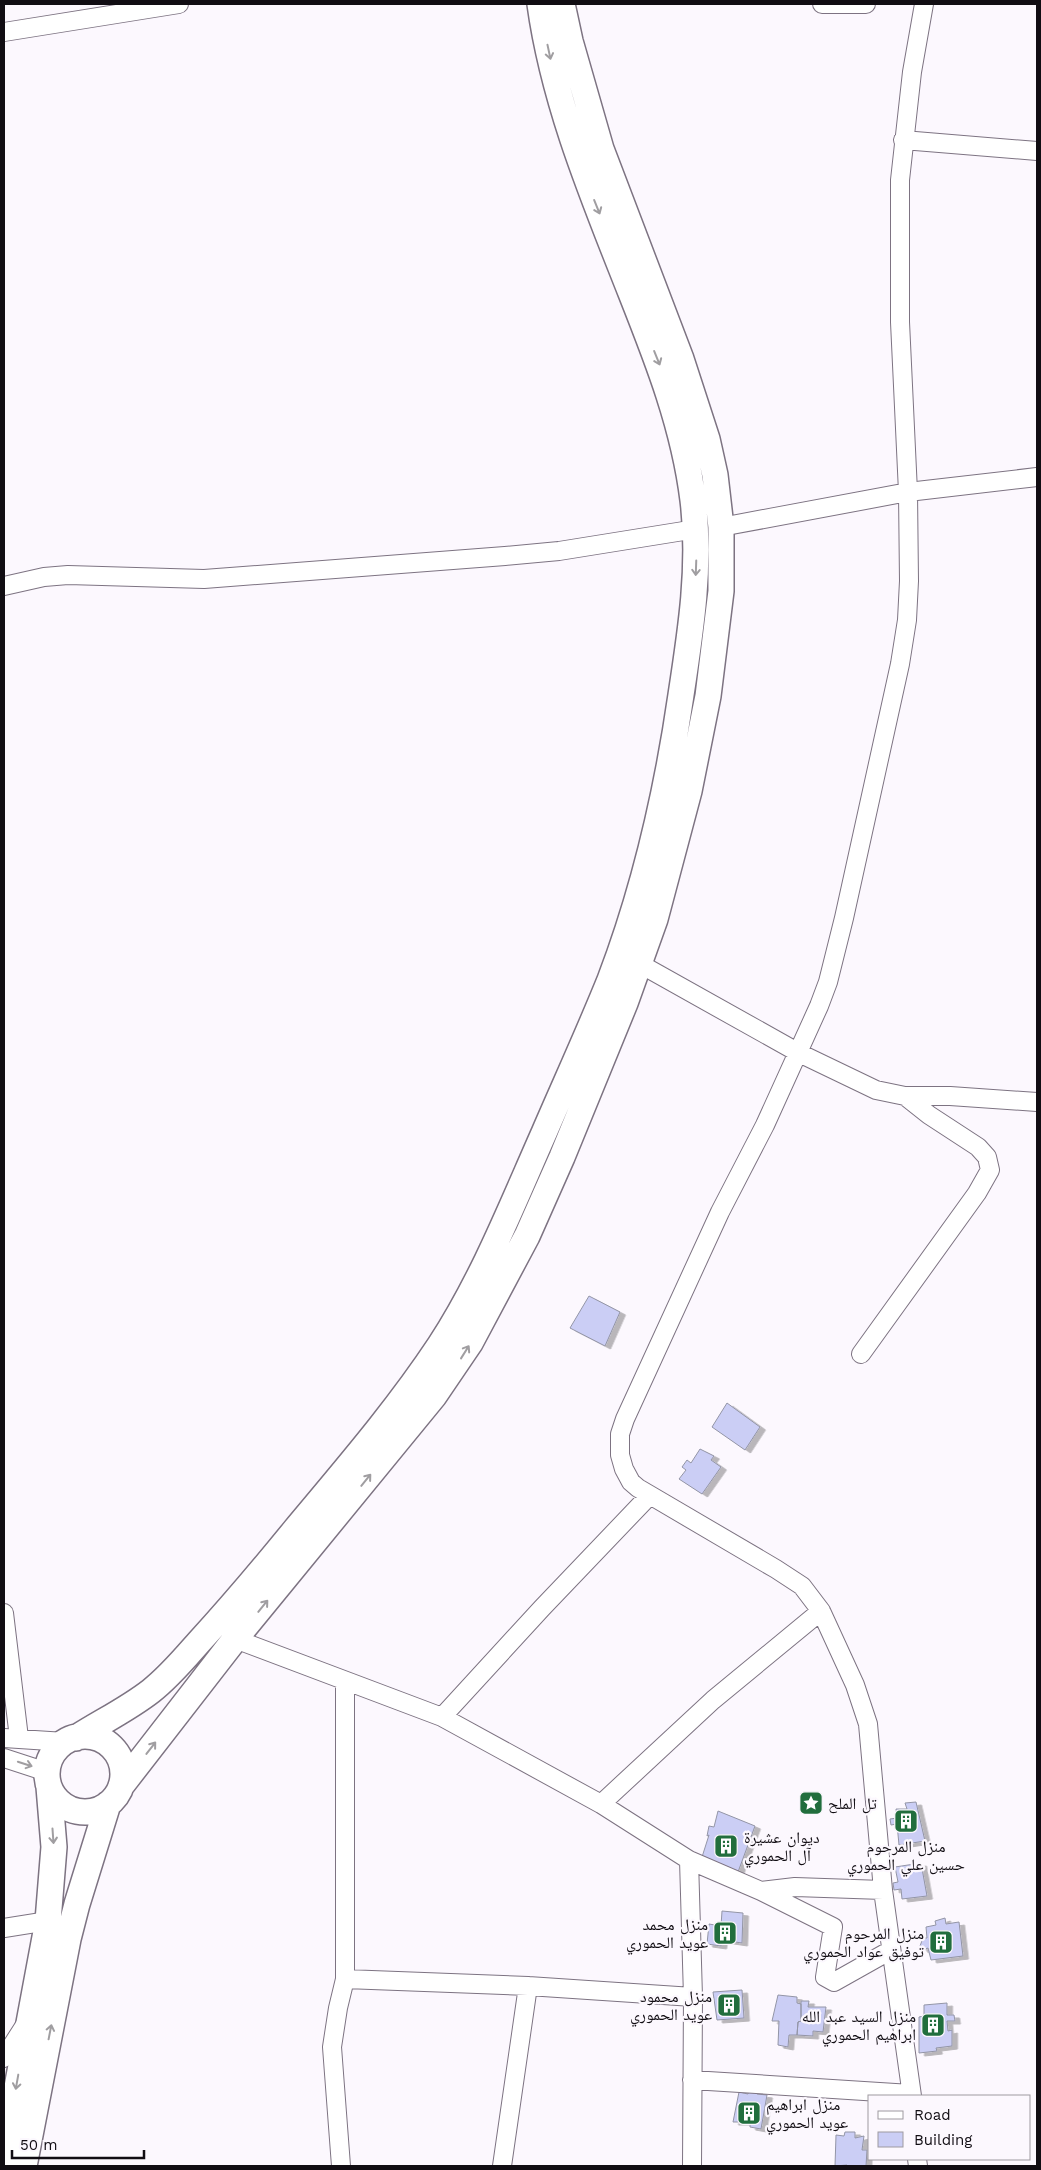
<svg xmlns="http://www.w3.org/2000/svg" width="1041" height="2170" font-family="'Work Sans','Noto Naskh Arabic',sans-serif">
  <defs>
    <filter id="shadow"><feDropShadow dx="5.5" dy="3" stdDeviation="0" flood-color="#0004"/></filter>
  </defs>
  <rect width="100%" height="100%" fill="#fcf8fe"/>
  <path fill="#cbcef5" stroke="#9395a6" filter="url(#shadow)" d="M 589,1296 L 620,1312 L 605,1346 L 570,1328 Z
    M 727,1403 L 760,1427 L 745,1450 L 712,1427 Z
    M 700,1449 L 714,1456 L 711,1460 L 721,1467 L 702,1494 L 679,1479 L 686,1470 L 682,1467 L 687,1460 L 691,1463 Z
    M 916,1802 L 925,1841 L 899,1845 L 897,1824 L 891,1825 L 890,1819 L 897,1818 L 896,1809 L 907,1809 L 905,1803 Z
    M 718,1811 L 755,1826 L 738,1872 L 702,1857 L 709,1835 L 707,1836 L 709,1826 L 714,1827 Z
    M 921,1863 L 927,1896 L 902,1899 L 901,1889 L 894,1890 L 893,1883 L 898,1882 L 895,1867 Z
    M 722,1911 L 743,1913 L 742,1943 L 722,1940 L 721,1946 L 707,1944 L 709,1924 L 721,1926 Z
    M 945,1918 L 946,1924 L 959,1922 L 963,1956 L 931,1960 L 928,1948 L 923,1950 L 920,1946 L 923,1938 L 927,1938 L 926,1927 L 936,1925 L 935,1921 Z
    M 742,1990 L 744,2018 L 717,2020 L 713,1992 Z
    M 778,1995 L 797,1997 L 797,2003 L 801,2004 L 801,2021 L 798,2022 L 797,2035 L 789,2035 L 788,2047 L 778,2045 L 779,2021 L 772,2021 Z
    M 801,2001 L 809,2001 L 808,2007 L 826,2007 L 823,2032 L 813,2031 L 813,2036 L 797,2035 L 798,2022 L 801,2021 Z
    M 947,2003 L 947,2015 L 954,2015 L 955,2021 L 947,2021 L 948,2031 L 952,2030 L 952,2046 L 936,2048 L 937,2051 L 919,2053 L 919,2017 L 924,2016 L 924,2005 Z
    M 749,2088 L 757,2089 L 757,2094 L 767,2095 L 761,2129 L 750,2127 L 750,2122 L 733,2122 L 739,2092 L 748,2094 Z
    M 845,2132 L 855,2132 L 855,2138 L 864,2136 L 862,2150 L 867,2150 L 866,2166 L 847,2166 L 847,2165 L 835,2166 L 836,2135 L 844,2136 Z"/>
  <g fill="none" stroke-linecap="round" stroke-linejoin="round">
    <g stroke="#7d7382" stroke-width="20">
      <path id="street" d="M 822,4 L 866,4
        M 4,32 L 179,4
        M 903,140 L 1037,151
        M 721,527 L 908,492 L 1037,477
        M 4,586 L 44,577 L 68,575 L 204,579 L 505,556 L 559,551 L 696,529
        M 640,964 L 799,1053 L 876,1090 L 905,1096 L 950,1096 L 1037,1102
        M 861,1354 L 977,1193 L 990,1170 L 987,1157 L 978,1147 L 929,1115 L 905,1096
        M 4,1613 L 19,1738
        M 235,1639 L 442,1717 L 601,1804 L 689,1860 L 761,1891 L 795,1887 L 883,1890
        M 442,1717 L 542,1608 L 649,1496
        M 4,1738 L 65,1742
        M 4,1758 L 47,1772
        M 601,1804 L 713,1700 L 821,1611
        M 689,1860 L 693,1997 L 692,2166
        M 761,1891 L 833,1927 L 825,1977 L 834,1982 L 891,1950
        M 4,1928 L 48,1921
        M 345,1979 L 528,1986 L 693,1997
        M 4,2058 L 25,2025
        M 692,2080 L 911,2094
        M 912,2096 L 883,1890 L 868,1724 L 855,1685 L 821,1611 L 802,1586 L 776,1569 L 638,1488 L 631,1482 L 624,1469 L 620,1455 L 620,1434 L 625,1419 L 720,1212 L 765,1125 L 819,1006 L 828,982 L 844,918 L 900,664 L 907,620 L 909,581 L 908,492 L 900,322 L 900,180 L 912,72 L 924,4
        M 917,2159 L 918,2166
        M 341,2166 L 332,2047 L 338,2008 L 345,1979 L 345,1681
        M 502,2166 L 528,1986"/>
    </g>
    <g stroke="#7d7382" stroke-width="28">
      <path id="secondary" d="M47 1774a38 38 0 1 1 76 0a38 38 0 1 1-76 0Z
        M 76,1738 C 101,1722 128,1709 151,1691 C 169,1677 184,1659 199,1642 C 232,1606 264,1568 295,1530 C 345,1470 397,1410 440,1345 C 483,1279 512,1205 544,1133 C 566,1082 589,1032 610,980 C 645,888 667,792 681,695 C 691,630 701,565 693,500 C 684,427 658,361 631,293 C 594,199 554,105 540,4
        M 121,1786 L 235,1639 L 434,1396 L 470,1343 L 527,1236 L 562,1157 L 625,1003 L 655,919 L 689,791 L 708,696 L 721,591 L 721,527 L 715,475 L 707,439 L 681,359 L 601,149 L 570,41 L 562,4
        M 4,2157 L 48,1921 L 54,1847 L 49,1787
        M 24,2166 L 68,1939 L 77,1904 L 108,1804"/>
    </g>
    <use href="#street" stroke="#fff" stroke-width="18"/>
    <use href="#secondary" stroke="#fff" stroke-width="25"/>
  </g>
  <defs><path id="oneway-shaft" d="M-6 0H5M1.5-3L5.5 0L1.5 3" fill="none" stroke-width="1.6" stroke-linecap="round" stroke-linejoin="round" transform="scale(1.25)"/></defs>
  <g stroke="#a09ea1">
    <use href="#oneway-shaft" transform="translate(549 52) rotate(78)"/>
    <use href="#oneway-shaft" transform="translate(597 207) rotate(68)"/>
    <use href="#oneway-shaft" transform="translate(657 358) rotate(68)"/>
    <use href="#oneway-shaft" transform="translate(696 568) rotate(92)"/>
    <use href="#oneway-shaft" transform="translate(465 1352) rotate(-58)"/>
    <use href="#oneway-shaft" transform="translate(366 1480) rotate(-51)"/>
    <use href="#oneway-shaft" transform="translate(263 1606) rotate(-51)"/>
    <use href="#oneway-shaft" transform="translate(151 1748) rotate(-52)"/>
    <use href="#oneway-shaft" transform="translate(25 1764) rotate(18)"/>
    <use href="#oneway-shaft" transform="translate(53 1836) rotate(86)"/>
    <use href="#oneway-shaft" transform="translate(50 2032) rotate(-79)"/>
    <use href="#oneway-shaft" transform="translate(17 2082) rotate(100)"/>
  </g>
  <defs>
    <g id="sight-square" transform="scale(1.25)"><rect x="-9" y="-9" width="18" height="18" rx="4" fill="#216e3d" stroke="#fcf8fe"/><path d="M0-6L1.8-2.2L6-1.7L2.9 1.2L3.7 5.4L0 3.3L-3.7 5.4L-2.9 1.2L-6-1.7L-1.8-2.2Z" fill="#fff"/></g>
    <g id="building-square" transform="scale(1.25)"><rect x="-9" y="-9" width="18" height="18" rx="4" fill="#216e3d" stroke="#fcf8fe"/><path d="M-4-6H4V6H1V3H-1V6H-4ZM-2.5-4.3h1.7v1.8h-1.7ZM.8-4.3h1.7v1.8H.8ZM-2.5-1h1.7V.8h-1.7ZM.8-1h1.7V.8H.8Z" fill="#fff"/></g>
  </defs>
  <g fill-rule="evenodd">
    <use href="#sight-square" x="811" y="1803"/>
    <use href="#building-square" x="906" y="1821"/>
    <use href="#building-square" x="726" y="1846"/>
    <use href="#building-square" x="725" y="1933"/>
    <use href="#building-square" x="941" y="1942"/>
    <use href="#building-square" x="729" y="2005"/>
    <use href="#building-square" x="933" y="2025"/>
    <use href="#building-square" x="749" y="2113"/>
  </g>
  <g text-anchor="middle" dominant-baseline="central" stroke-width="4.5" stroke-linejoin="round" paint-order="stroke">
    <g font-size="16" fill="#110d13" stroke="#fcf8fe" text-anchor="end">
      <text x="828" y="1803" text-anchor="start">تل الملح</text>
      <text x="744" y="1837" text-anchor="start">ديوان عشيرة<tspan x="744" dy="18">آل الحموري</tspan></text>
      <text x="906" y="1846" text-anchor="middle">منزل المرحوم<tspan x="906" dy="18">حسين علي الحموري</tspan></text>
      <text x="708" y="1924">منزل محمد<tspan x="708" dy="18">عويد الحموري</tspan></text>
      <text x="924" y="1933">منزل المرحوم<tspan x="924" dy="18">توفيق عواد الحموري</tspan></text>
      <text x="712" y="1996">منزل محمود<tspan x="712" dy="18">عويد الحموري</tspan></text>
      <text x="916" y="2016">منزل السيد عبد الله<tspan x="916" dy="18">ابراهيم الحموري</tspan></text>
      <text x="766" y="2104" text-anchor="start">منزل ابراهيم<tspan x="766" dy="18">عويد الحموري</tspan></text>
    </g>
  </g>
  <rect width="1041" height="2170" fill="none" stroke="#110d13" stroke-width="10"/>
  <rect x="868" y="2095" width="162" height="65" fill="#fcf8fe" stroke="#9e9aa0"/>
  <rect x="878" y="2111" width="25" height="8" fill="#ffffff" stroke="#9e9aa0"/>
  <text x="914" y="2120" font-size="15" fill="#110d13">Road</text>
  <rect x="878" y="2132" width="25" height="15" fill="#cbcef5" stroke="#9e9aa0"/>
  <text x="914" y="2145" font-size="15" fill="#110d13">Building</text>
  <path d="M12 2150v8h132v-8" fill="none" stroke="#110d13" stroke-width="2.5"/>
  <text x="20" y="2150" font-size="15" fill="#110d13" stroke="#fcf8fe" stroke-width="4" paint-order="stroke">50 m</text>
</svg>
